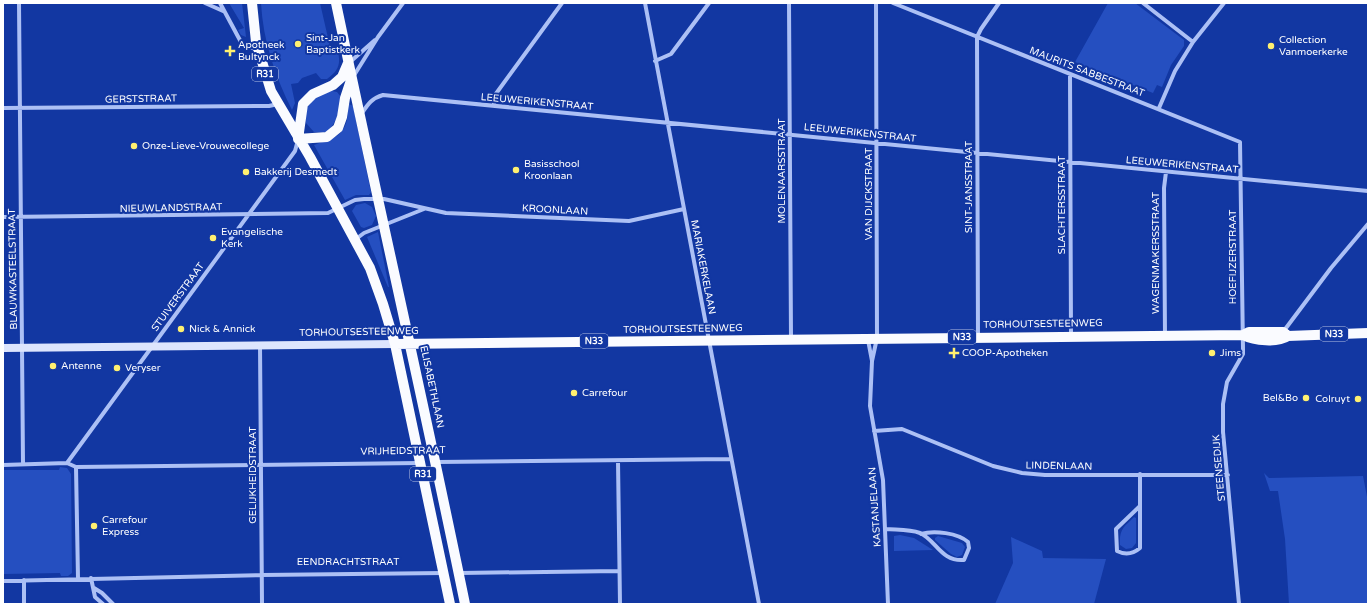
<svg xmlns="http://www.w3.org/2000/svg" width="1371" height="607" font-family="'Varela Round',sans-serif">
  <rect width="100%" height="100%" fill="#1237a2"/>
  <path fill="#254fc0" d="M 229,3 L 242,3 L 246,37 L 241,35 L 238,30 L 244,28 Z
    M 261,3 L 320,3 L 331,51 L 338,52 C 341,65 338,71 327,79 L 321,79 L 316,73 L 302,78 L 298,83 L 291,84 L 295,103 L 292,110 C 275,76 263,41 261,3 Z
    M 1108,3 L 1135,3 L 1184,40 L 1184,46 L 1171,65 L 1162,87 L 1157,85 L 1153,93 L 1075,62 Z
    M 332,91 L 337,92 L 341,97 C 340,110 337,122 327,132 L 314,132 L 306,123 C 301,106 318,94 332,91 Z
    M 349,104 L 353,106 L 371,192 L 369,195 L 356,195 L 345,200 L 314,145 C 329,139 342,139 347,120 C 348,114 346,109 349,104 Z
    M 365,203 L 372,207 L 376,216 L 372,225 L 364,228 L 361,227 L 352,211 L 356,205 Z
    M 378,232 L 389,287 L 388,287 L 367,237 Z
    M 60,467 L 67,468 L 71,474 L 72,573 L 68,576 L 61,576 L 60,573 L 3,574 L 3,470 L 59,470 Z
    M 1264,473 L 1269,478 L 1363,476 L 1368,502 L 1368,604 L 1289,604 L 1285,539 L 1278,491 L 1270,491 Z
    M 1134,517 L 1136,518 L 1136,543 L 1132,548 L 1126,549 L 1120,545 C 1119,529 1124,527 1134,517 Z
    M 900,535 L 914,538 L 933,550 L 894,551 L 894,536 Z
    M 938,536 L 962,543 L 965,547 L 962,555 L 957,557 L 951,554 L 935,540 L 935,538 Z
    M 1011,537 L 1042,551 L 1043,558 L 1106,559 L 1094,604 L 995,604 L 1013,563 Z"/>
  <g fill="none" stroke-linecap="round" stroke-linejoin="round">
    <path stroke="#acc0f5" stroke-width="4" d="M 19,3 L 23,463
      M 205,3 L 223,11
      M 220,3 L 242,44 L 258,50
      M 645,3 L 759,604
      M 789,3 L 791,338
      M 876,3 L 877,338 L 872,361 L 870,406 L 883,480 L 888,604
      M 893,3 L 1240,142 L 1243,349 L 1243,354 L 1227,382 L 1223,404 L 1223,432 L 1239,604
      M 1143,3 L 1193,42
      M 655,61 L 671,54 L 709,3
      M 350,62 L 375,40
      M 1070,74 L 1071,336
      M 353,77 L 378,37 L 403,3
      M 494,106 L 495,95 L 562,3
      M 3,108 L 269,106 L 278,104
      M 1159,108 L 1175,71 L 1193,42 L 1224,3
      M 362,113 C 368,104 372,98 383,95 L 1368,191
      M 3,217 L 328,213 L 355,200 L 364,199 L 384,199 L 446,213 L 629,221 L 684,209
      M 356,239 L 364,233 L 424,209
      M 1283,332 L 1331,268 L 1368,224
      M 1165,335 L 1164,188 L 1166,172
      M 978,337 L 977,37 L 981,29 L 999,3
      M 868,340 L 872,361
      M 260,345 L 262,604
      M 874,431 L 902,429 L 993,466 L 1022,473 L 1045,475 L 1228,475
      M 618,461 L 620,604
      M 437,462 L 730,459
      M 67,463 L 295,151 L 298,140
      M 3,465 L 67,463 L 76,467 L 420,463
      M 76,467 L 78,578
      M 1140,506 L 1116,529 L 1117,551 C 1125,555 1133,554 1140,548 L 1140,474
      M 886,529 C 897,530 909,529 920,533 C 936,540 941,562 964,560 L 969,548 L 968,542 C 958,533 934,530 921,534
      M 460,573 L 619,571
      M 91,578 L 95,597 L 103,604
      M 24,580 L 24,604
      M 3,581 L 262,575 L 444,573
      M 94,588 L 102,593 L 113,604"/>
    <path stroke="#dde5fd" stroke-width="8" d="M 3,348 L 395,344"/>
    <path stroke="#fafbff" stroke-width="10" d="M 252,3 L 256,42 L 271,91 L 310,157 L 370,268 L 383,304 L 395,344 L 450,604
      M 336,3 C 378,204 424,403 465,604
      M 298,139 L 303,104 L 313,94 L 333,85 L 342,77 L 348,63
      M 298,139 L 327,137 L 338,128 L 342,117 L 345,98 L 351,80
      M 1243,335 C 1255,341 1277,343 1288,336 L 1368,333
      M 395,344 L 1243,335 L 1249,332 L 1283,332 L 1288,336"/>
  </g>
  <g fill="#fff070" stroke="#1237a2" stroke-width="1.5">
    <circle cx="298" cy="44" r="4"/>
    <circle cx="1271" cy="46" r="4"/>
    <path d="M228 45h4v4h4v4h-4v4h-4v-4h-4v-4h4z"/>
    <circle cx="134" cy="146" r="4"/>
    <circle cx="516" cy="170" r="4"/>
    <circle cx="246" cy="172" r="4"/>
    <circle cx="213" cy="238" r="4"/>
    <circle cx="181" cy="329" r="4"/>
    <path d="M952 347h4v4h4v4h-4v4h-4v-4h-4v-4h4z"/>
    <circle cx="1212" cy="353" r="4"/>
    <circle cx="53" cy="366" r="4"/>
    <circle cx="117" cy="368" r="4"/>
    <circle cx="574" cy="393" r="4"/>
    <circle cx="1306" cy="398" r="4"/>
    <circle cx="1358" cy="399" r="4"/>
    <circle cx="94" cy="526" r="4"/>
  </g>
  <g text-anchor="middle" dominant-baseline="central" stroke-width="4" stroke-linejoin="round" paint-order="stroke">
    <g fill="#1237a2" stroke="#b8c3e3" stroke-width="1">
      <rect x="252" y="67" width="26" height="14" rx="3"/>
      <rect x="1320" y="327" width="28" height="14" rx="3"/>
      <rect x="948" y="330" width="28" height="14" rx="3"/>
      <rect x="580" y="334" width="28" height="14" rx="3"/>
      <rect x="410" y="467" width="26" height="14" rx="3"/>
    </g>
    <g font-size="9" font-weight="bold" fill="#fff">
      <text x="265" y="74">R31</text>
      <text x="1334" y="334">N33</text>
      <text x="962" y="337">N33</text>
      <text x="594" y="341">N33</text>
      <text x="423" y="474">R31</text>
    </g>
    <g font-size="10" fill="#fff" stroke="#1237a2" text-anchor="start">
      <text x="306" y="38">Sint-Jan<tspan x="306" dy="12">Baptistkerk</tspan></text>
      <text x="1279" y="40">Collection<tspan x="1279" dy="12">Vanmoerkerke</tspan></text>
      <text x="238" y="45">Apotheek<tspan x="238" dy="12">Bultynck</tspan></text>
      <text x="142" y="146">Onze-Lieve-Vrouwecollege</text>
      <text x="524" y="164">Basisschool<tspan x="524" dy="12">Kroonlaan</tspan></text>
      <text x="254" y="172">Bakkerij Desmedt</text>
      <text x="221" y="232">Evangelische<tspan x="221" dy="12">Kerk</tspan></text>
      <text x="189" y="329">Nick &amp; Annick</text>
      <text x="962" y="353">COOP-Apotheken</text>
      <text x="1220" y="353">Jims</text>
      <text x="61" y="366">Antenne</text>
      <text x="125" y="368">Veryser</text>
      <text x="582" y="393">Carrefour</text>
      <text x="1298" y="398" text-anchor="end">Bel&amp;Bo</text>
      <text x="1350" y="399" text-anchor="end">Colruyt</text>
      <text x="102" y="520">Carrefour<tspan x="102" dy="12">Express</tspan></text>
    </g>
    <g font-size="10" fill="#fff" stroke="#1237a2">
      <text transform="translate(1087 72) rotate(21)">MAURITS SABBESTRAAT</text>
      <text transform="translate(141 99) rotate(-1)">GERSTSTRAAT</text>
      <text transform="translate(537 102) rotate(5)">LEEUWERIKENSTRAAT</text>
      <text transform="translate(860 133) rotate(6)">LEEUWERIKENSTRAAT</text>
      <text transform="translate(1182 165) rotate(5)">LEEUWERIKENSTRAAT</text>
      <text transform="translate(782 171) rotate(-90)">MOLENAARSSTRAAT</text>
      <text transform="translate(969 187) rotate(-90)">SINT-JANSSTRAAT</text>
      <text transform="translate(869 194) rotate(-90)">VAN DIJCKSTRAAT</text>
      <text transform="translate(1062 205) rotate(-90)">SLACHTERSSTRAAT</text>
      <text transform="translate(171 208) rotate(-1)">NIEUWLANDSTRAAT</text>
      <text transform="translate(555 210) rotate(3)">KROONLAAN</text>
      <text transform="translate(1156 253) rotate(-90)">WAGENMAKERSSTRAAT</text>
      <text transform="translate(1233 257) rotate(-90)">HOEFIJZERSTRAAT</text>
      <text transform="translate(703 267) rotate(79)">MARIAKERKELAAN</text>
      <text transform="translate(13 269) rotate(-91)">BLAUWKASTEELSTRAAT</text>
      <text transform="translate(178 297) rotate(-54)">STUIVERSTRAAT</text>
      <text transform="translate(1043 324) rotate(-1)">TORHOUTSESTEENWEG</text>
      <text transform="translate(683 329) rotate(-1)">TORHOUTSESTEENWEG</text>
      <text transform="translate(359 332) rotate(-1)">TORHOUTSESTEENWEG</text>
      <text transform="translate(432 387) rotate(78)">ELISABETHLAAN</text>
      <text transform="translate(403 451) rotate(-1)">VRIJHEIDSTRAAT</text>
      <text transform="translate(1059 466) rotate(1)">LINDENLAAN</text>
      <text transform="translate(1219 468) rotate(-95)">STEENSEDIJK</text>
      <text transform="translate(253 475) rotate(-90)">GELIJKHEIDSTRAAT</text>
      <text transform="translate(875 507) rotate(-94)">KASTANJELAAN</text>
      <text x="348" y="562">EENDRACHTSTRAAT</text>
    </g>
  </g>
  <rect width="1371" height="607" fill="none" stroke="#ffffff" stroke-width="8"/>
</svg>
